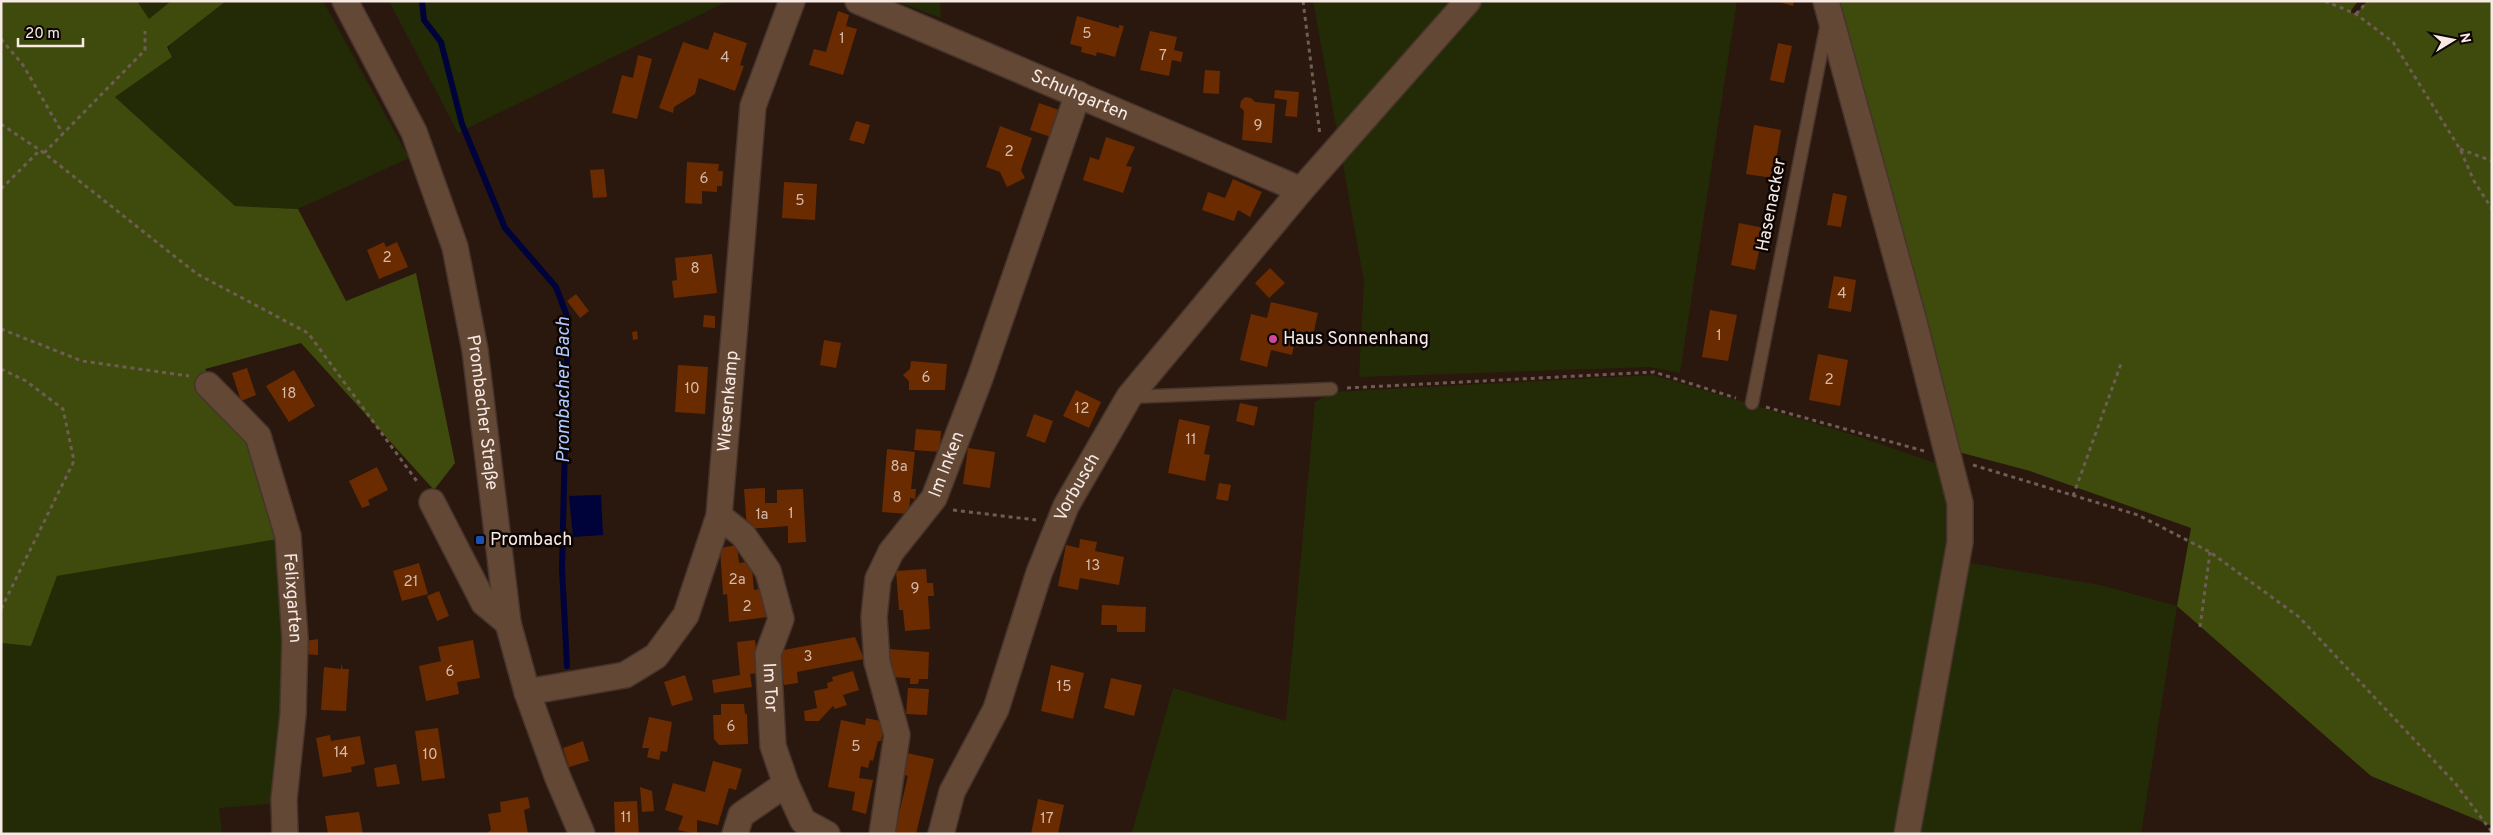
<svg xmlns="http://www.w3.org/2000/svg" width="2493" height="835" font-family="Overpass,sans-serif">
  <rect width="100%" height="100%" fill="#2a170e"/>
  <path fill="#232b06" d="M 137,1 L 171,1 L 149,19 Z
    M 226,1 L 323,1 L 409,158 L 298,209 L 235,206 L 115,97 L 171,57 L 169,46 Z
    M 389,1 L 728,1 L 458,133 Z
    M 896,1 L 940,1 L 941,18 Z
    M 1313,1 L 1462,1 L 1339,142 Z
    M 1477,1 L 1737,1 L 1680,373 L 1650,367 L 1359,377 L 1364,282 L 1342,158 Z
    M 1653,375 L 1857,436 L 1941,465 L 1956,529 L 1900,834 L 1140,834 L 1132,832 L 1173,688 L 1286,721 L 1315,402 L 1332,392 Z
    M 278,539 L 286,586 L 279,803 L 219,808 L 222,834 L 1,834 L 1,643 L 31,646 L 57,576 Z
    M 1964,562 L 2100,585 L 2177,606 L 2141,834 L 1911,834 Z"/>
  <path fill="#3f4b0d" d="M 1,1 L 137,1 L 149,19 L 171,1 L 226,1 L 167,47 L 172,57 L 115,97 L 235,206 L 298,209 L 346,301 L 416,273 L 455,463 L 434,490 L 301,343 L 205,369 L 255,446 L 278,539 L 57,576 L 31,646 L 1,643 Z
    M 1831,1 L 2358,1 L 2350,12 L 2356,14 L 2367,1 L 2492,1 L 2492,826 L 2371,776 L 2177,606 L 2191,528 L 2030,471 L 1951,450 Z"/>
  <path fill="#00033a" d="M 601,495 L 603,535 L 573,537 L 569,496 Z"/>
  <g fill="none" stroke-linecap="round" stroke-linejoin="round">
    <path stroke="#00033a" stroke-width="6" d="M 422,1 L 424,20 L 441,42 L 462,124 L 505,228 L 556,287 L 568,319 L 562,568 L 567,666"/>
  </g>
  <path fill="#6b2b00" d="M 1775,1 L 1794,1 L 1793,6 Z
    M 838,11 L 849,15 L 846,26 L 857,29 L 843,75 L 809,65 L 814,49 L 826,52 Z
    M 1077,16 L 1119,28 L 1119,25 L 1124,26 L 1115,57 L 1097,52 L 1096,56 L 1081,52 L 1082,47 L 1070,44 Z
    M 1150,31 L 1177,37 L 1174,50 L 1183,52 L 1181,62 L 1172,60 L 1169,76 L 1140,70 Z
    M 714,32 L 747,43 L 740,65 L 744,66 L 735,91 L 699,78 L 695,94 L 674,107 L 673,113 L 659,108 L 683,42 L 708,50 Z
    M 1778,43 L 1792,46 L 1784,83 L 1770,80 Z
    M 638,55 L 652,59 L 637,119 L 612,113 L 622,75 L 633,78 Z
    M 1205,70 L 1220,71 L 1219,94 L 1203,93 Z
    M 1275,90 L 1299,92 L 1297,117 L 1285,116 L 1287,100 L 1274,98 Z
    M 1245,97 L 1251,98 L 1255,102 L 1275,104 L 1272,143 L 1242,140 L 1244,111 L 1240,107 L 1241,101 Z
    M 1039,103 L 1059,110 L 1051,137 L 1030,130 Z
    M 856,121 L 870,125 L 864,144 L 849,140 Z
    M 1754,125 L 1781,130 L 1773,178 L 1746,174 Z
    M 1000,126 L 1032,138 L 1021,170 L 1025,178 L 1007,187 L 1000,172 L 986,167 Z
    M 1106,137 L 1135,147 L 1126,166 L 1132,167 L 1123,193 L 1083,180 L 1090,157 L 1099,160 Z
    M 687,162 L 719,164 L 718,171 L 723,171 L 722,186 L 717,186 L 717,192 L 702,191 L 702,204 L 685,203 Z
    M 604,169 L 607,197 L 593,198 L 590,170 Z
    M 1233,179 L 1262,192 L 1250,217 L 1238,210 L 1234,221 L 1202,210 L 1208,192 L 1225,198 Z
    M 784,182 L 817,184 L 815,220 L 782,218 Z
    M 1833,193 L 1847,196 L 1841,227 L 1827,225 Z
    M 1739,223 L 1764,228 L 1755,270 L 1731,265 Z
    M 384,242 L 386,247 L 397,242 L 408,267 L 379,279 L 367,250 Z
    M 712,254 L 717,293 L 674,298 L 672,281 L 677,280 L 675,258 Z
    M 1270,268 L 1285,283 L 1269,298 L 1255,283 Z
    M 1834,276 L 1856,280 L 1851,312 L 1828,308 Z
    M 576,294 L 589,311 L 580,318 L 567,301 Z
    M 1271,302 L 1318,313 L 1313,335 L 1302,332 L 1299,347 L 1294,346 L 1292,355 L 1271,350 L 1267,367 L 1240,360 L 1251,314 L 1267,318 Z
    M 1710,310 L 1737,315 L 1728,361 L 1702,357 Z
    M 704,315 L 715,316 L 715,328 L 703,327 Z
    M 637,331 L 638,339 L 633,340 L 632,332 Z
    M 824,340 L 841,343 L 836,368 L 820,365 Z
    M 1818,354 L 1848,360 L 1840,406 L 1809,400 Z
    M 911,361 L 947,364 L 945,390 L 909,390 L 909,381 L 903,375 L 910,369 Z
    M 678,365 L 708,367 L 705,414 L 675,412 Z
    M 247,368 L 256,395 L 241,401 L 232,373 Z
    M 294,370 L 315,406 L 289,422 L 266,386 Z
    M 1076,390 L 1101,402 L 1089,428 L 1063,416 Z
    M 1240,403 L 1258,407 L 1254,426 L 1236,421 Z
    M 1034,414 L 1053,421 L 1045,443 L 1026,436 Z
    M 1179,419 L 1210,426 L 1204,454 L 1210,455 L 1205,481 L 1168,473 Z
    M 916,429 L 941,431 L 940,452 L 914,450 Z
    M 968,448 L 995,452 L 990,488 L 963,484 Z
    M 887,449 L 915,452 L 911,489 L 916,489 L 915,499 L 910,498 L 909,514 L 882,512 Z
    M 377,467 L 388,490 L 368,500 L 370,505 L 362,508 L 349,481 Z
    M 1219,483 L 1231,485 L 1228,501 L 1216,499 Z
    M 765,488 L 765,503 L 777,503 L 777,490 L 803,489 L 806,542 L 788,543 L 788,526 L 747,529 L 744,489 Z
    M 1080,539 L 1097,542 L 1095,551 L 1124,557 L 1119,585 L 1080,578 L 1078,590 L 1058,586 L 1066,545 L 1079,548 Z
    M 737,545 L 739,563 L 747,562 L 752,569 L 754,590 L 764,588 L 767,617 L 729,622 L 727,594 L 723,595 L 720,548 Z
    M 419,563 L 428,594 L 402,601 L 393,571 Z
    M 926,569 L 927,583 L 933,583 L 934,596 L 928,596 L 930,629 L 905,631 L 903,610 L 899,610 L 896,571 Z
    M 439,591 L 449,616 L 437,621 L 427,596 Z
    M 1102,605 L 1146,607 L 1145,632 L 1117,632 L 1117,625 L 1101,625 Z
    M 855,637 L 864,659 L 797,672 L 798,683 L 784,685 L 778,651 Z
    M 318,639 L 318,655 L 305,654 L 305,641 Z
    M 473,640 L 480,678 L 457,682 L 459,694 L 426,701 L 419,666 L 441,661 L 438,647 Z
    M 755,640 L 759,673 L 750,674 L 752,687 L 714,693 L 712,680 L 740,675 L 737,642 Z
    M 889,649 L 929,652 L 928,679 L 919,679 L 918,684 L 910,684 L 910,678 L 887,677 Z
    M 341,664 L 343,669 L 349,669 L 346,711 L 321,710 L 324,667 L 341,669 Z
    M 1051,665 L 1084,673 L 1073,719 L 1041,711 Z
    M 853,671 L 859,690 L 843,695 L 847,705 L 835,709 L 833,706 L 819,721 L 805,721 L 804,711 L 817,708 L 814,691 L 828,688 L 827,683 L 833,681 L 832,677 Z
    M 685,675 L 693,700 L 672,706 L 664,682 Z
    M 1111,678 L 1142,685 L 1134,716 L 1104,708 Z
    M 908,688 L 929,689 L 927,715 L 906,714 Z
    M 721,704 L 744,704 L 745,714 L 747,714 L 748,744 L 719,745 L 714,739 L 713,715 L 721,715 Z
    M 649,717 L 672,722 L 667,752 L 661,751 L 659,760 L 647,757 L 649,748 L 642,748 Z
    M 866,718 L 885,722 L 881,741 L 878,741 L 873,761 L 870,760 L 868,768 L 861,766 L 859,778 L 873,780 L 866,814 L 852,810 L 855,792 L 828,787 L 841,720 L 865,725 Z
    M 438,728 L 445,778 L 422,781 L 415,731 Z
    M 330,735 L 331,741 L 360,736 L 365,764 L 351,767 L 352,772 L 323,777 L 316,738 Z
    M 583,741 L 589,761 L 569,767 L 563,748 Z
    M 907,753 L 934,759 L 916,834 L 894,834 L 908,776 L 902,774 Z
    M 713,761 L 742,769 L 736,790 L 729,788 L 718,825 L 697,820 L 697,834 L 678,830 L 683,816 L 665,810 L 673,783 L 705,792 Z
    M 396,764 L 400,784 L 377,787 L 374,768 Z
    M 640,787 L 652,791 L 654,811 L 642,812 Z
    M 528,797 L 530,808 L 524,810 L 528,834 L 486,834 L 491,830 L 488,814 L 501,812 L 500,802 Z
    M 1038,799 L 1064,805 L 1058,834 L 1031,834 Z
    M 637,801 L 639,834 L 615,834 L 614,802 Z
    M 359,812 L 363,834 L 328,834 L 325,816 Z"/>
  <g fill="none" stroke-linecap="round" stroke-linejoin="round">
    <g stroke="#47342c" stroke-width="15">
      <path id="lane" d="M 1129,397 L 1331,389
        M 1752,403 L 1827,23"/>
    </g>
    <g stroke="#47342c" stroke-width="28">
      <g id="street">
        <path id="s1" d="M 345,1 L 414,132 L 455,247 L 475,350 L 508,623 L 527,692 L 558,778 L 582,834"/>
        <path id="s2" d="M 858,1 L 1301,190"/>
        <path d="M 1826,1 L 1913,318 L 1960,503 L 1960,542 L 1907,834"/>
        <path id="s3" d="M 208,385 L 258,436 L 288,536 L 295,639 L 293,714 L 284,799 L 285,834"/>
        <path d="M 432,502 L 484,603 L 508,623"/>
        <path id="s4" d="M 719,516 L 743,535 L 768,571 L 781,619 L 768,654 L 773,746 L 786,784 L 803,821 L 827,834"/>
        <path id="s5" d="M 527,692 L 625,675 L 656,656 L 686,615 L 719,516 L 753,106 L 792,1"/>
        <path d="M 735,834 L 741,815 L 786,784"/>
        <path id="s6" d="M 882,834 L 897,735 L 877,662 L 874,617 L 878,579 L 891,552 L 934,498 L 980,378 L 1078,94"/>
        <path id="s7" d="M 941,834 L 952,792 L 996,709 L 1039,573 L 1066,506 L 1129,397 L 1301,190 L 1468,1"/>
      </g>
    </g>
    <path stroke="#6f5d55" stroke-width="3" stroke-dasharray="4 4" stroke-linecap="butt" d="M 1303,1 L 1320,135
      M 2325,1 L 2356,14 L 2393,42 L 2460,149 L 2474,181 L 2492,209
      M 2356,14 L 2368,1
      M 1,39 L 23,65 L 63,134
      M 1,124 L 44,153 L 197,274 L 308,333 L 419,484
      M 2460,149 L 2492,161
      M 44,153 L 145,50 L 145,31
      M 1,189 L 40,150
      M 1,329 L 82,361 L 189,376
      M 1,369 L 26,381 L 63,409 L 74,461 L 1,609
      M 1347,388 L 1654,372 L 1736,398
      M 1766,407 L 1924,451
      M 1973,465 L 2138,515 L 2210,552 L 2299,617 L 2455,783 L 2492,832
      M 2073,496 L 2122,361
      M 953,510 L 1036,520
      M 2200,627 L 2210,552"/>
    <use href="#lane" stroke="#644836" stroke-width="12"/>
    <use href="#street" stroke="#644836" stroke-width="25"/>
  </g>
  <circle fill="#d1479c" stroke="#0c0503" stroke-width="2" cx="1273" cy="339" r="5"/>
  <rect fill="#1a4fb4" stroke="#0c0503" stroke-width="2" x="475" y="535" width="10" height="10" rx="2.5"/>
  <g text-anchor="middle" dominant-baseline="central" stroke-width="5" stroke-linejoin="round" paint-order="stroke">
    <g font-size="15" fill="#d4baaa">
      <text x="1087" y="34">5</text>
      <text x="842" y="39">1</text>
      <text x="1163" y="56">7</text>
      <text x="725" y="58">4</text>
      <text x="1258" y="126">9</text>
      <text x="1009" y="152">2</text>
      <text x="704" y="179">6</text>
      <text x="800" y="201">5</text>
      <text x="387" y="258">2</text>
      <text x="695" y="269">8</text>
      <text x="1842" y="294">4</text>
      <text x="1719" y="336">1</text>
      <text x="926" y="378">6</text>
      <text x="1829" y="380">2</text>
      <text x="692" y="389">10</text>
      <text x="289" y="394">18</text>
      <text x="1082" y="409">12</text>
      <text x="1191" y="440">11</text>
      <text x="899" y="467">8a</text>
      <text x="897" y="498">8</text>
      <text x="791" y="514">1</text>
      <text x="762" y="515">1a</text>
      <text x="1093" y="566">13</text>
      <text x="737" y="580">2a</text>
      <text x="411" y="582">21</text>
      <text x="915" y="589">9</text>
      <text x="747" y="607">2</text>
      <text x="808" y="657">3</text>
      <text x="450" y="672">6</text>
      <text x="1064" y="687">15</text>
      <text x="731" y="727">6</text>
      <text x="856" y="747">5</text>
      <text x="341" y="753">14</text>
      <text x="430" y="755">10</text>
      <text x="626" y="818">11</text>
      <text x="1047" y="819">17</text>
    </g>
    <g font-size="18" fill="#f7e9e3" stroke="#0c0503">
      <text stroke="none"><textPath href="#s2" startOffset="241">Schuhgarten</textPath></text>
      <text transform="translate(1772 205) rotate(-79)">Hasenacker</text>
      <text stroke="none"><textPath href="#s5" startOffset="406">Wiesenkamp</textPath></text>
      <text stroke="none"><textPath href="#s1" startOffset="438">Prombacher Straße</textPath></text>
      <text stroke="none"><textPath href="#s6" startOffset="394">Im Inken</textPath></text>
      <text stroke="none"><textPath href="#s7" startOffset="374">Vorbusch</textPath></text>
      <text stroke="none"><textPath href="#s3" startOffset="238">Felixgarten</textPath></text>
      <text stroke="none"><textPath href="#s4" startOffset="195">Im Tor</textPath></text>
    </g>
    <g font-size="18" fill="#f7e9e3" stroke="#0c0503" text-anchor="start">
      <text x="1283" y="339">Haus Sonnenhang</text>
      <text x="490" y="540">Prombach</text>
    </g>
    <g font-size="19" font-style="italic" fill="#afc9ff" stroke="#0c0503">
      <text transform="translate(564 390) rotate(-90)">Prombacher Bach</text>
    </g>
  </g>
  <rect width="2493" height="835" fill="none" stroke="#f7e9e3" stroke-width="5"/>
  <g transform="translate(2453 40) rotate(80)" stroke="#0c0503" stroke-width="4" paint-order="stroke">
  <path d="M0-4L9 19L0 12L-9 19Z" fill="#f7e9e3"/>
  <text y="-8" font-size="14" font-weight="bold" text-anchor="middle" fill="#f7e9e3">N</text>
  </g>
  <path d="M18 38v8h65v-8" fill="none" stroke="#f7e9e3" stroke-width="2.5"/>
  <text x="25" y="38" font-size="15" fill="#f7e9e3" stroke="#0c0503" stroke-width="4" paint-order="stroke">20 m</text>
</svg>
